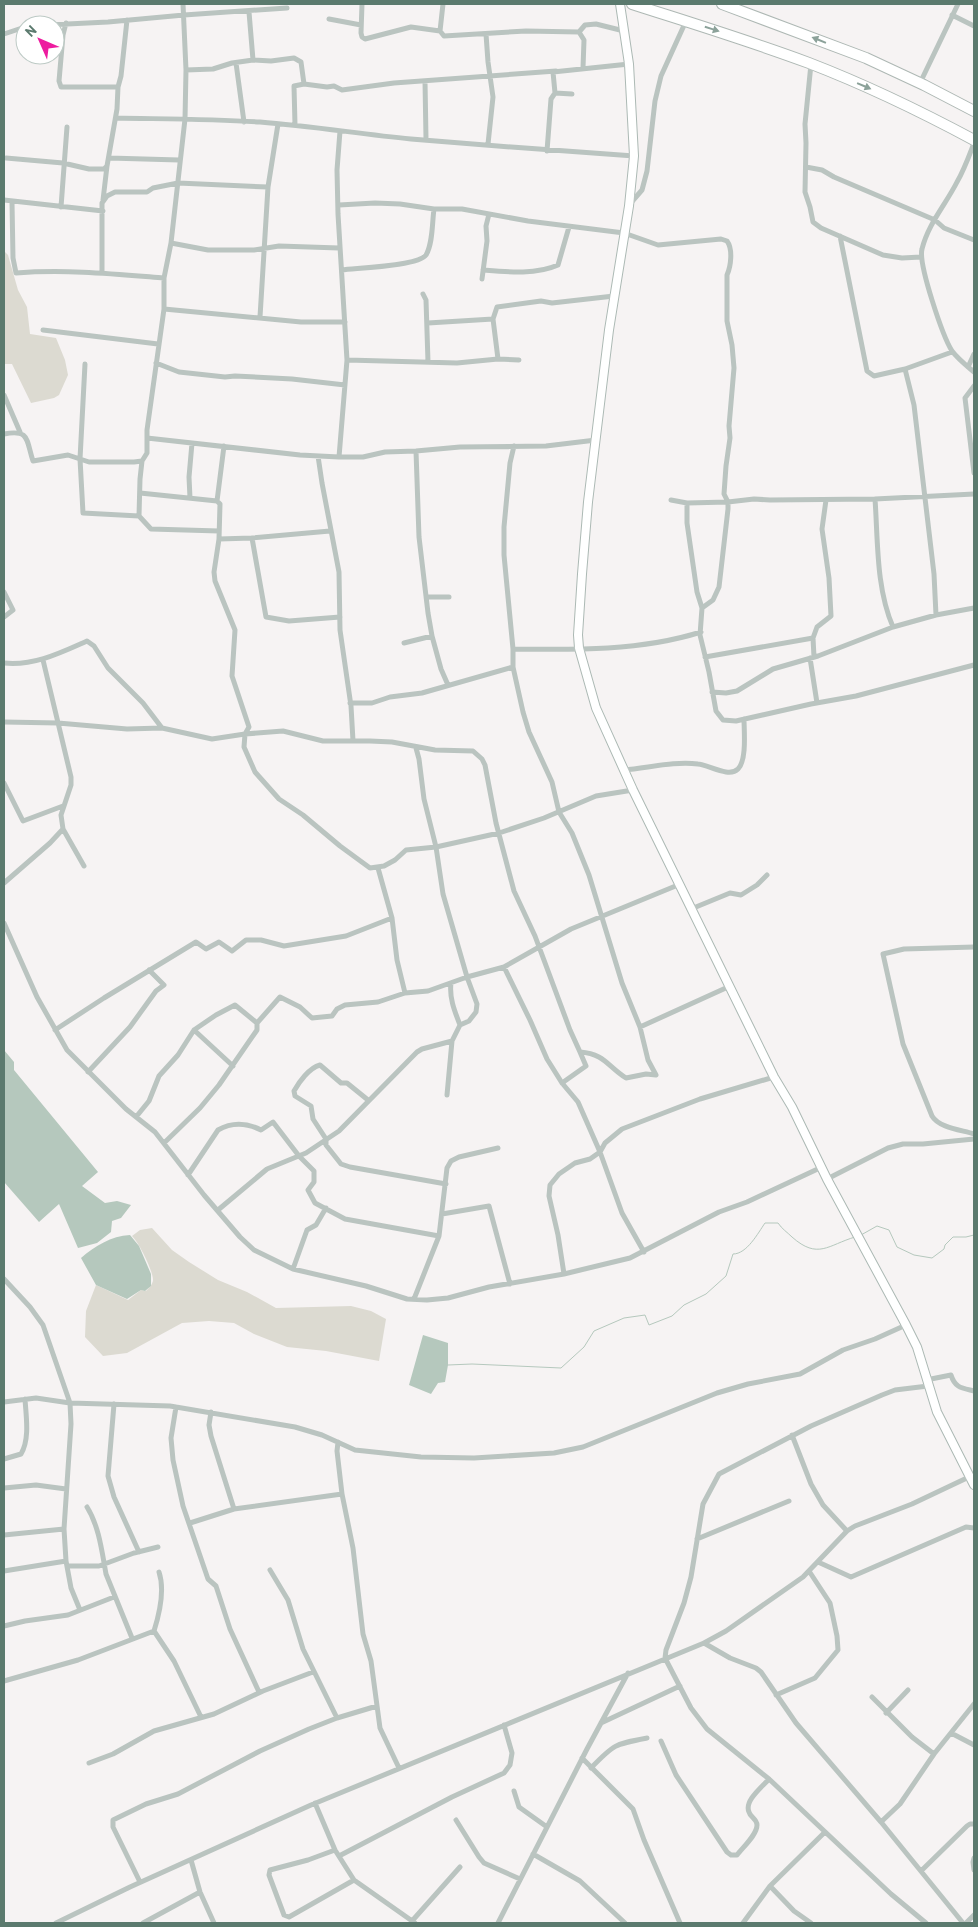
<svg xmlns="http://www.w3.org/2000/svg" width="978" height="1927" font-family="Barlow,sans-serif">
  <rect width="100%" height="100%" fill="#f6f3f3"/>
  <path fill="#dcdad1" d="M 4,251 L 8,255 L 18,290 L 27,307 L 30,334 L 56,338 L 65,360 L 68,375 L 59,395 L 54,398 L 31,403 L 12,364 L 4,364 Z
    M 152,1228 L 172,1250 L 189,1262 L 218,1280 L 247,1292 L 276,1308 L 351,1306 L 371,1311 L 386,1319 L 379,1361 L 326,1351 L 287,1347 L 254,1334 L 234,1323 L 209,1321 L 182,1323 L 127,1353 L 103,1356 L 85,1337 L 86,1311 L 96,1285 L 128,1300 L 141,1290 L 146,1291 C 149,1288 152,1285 153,1281 C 154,1272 138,1241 132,1236 L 140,1230 Z"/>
  <path fill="#b5c8bd" d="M 4,1050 L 14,1062 L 14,1070 L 98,1172 L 82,1186 L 105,1203 L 117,1201 L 131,1205 L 121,1218 L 112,1221 L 111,1232 L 97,1243 L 78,1248 L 59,1204 L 39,1222 L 4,1182 Z
    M 130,1235 L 139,1246 L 151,1274 L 151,1286 L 145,1291 L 141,1290 L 127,1299 L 96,1285 L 81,1258 C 95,1246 111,1236 130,1235 Z
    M 423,1335 L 448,1343 L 448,1365 L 445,1382 L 438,1383 L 431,1394 L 409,1385 Z"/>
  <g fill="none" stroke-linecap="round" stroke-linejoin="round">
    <path stroke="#b5c8bd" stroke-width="1" d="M 861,1235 L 877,1226 L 889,1230 L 897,1247 L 914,1255 L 932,1258 L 944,1249 L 945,1245 L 953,1237 L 966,1237 L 974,1235
      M 448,1365 L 472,1364 L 561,1368 L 584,1347 L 594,1331 L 624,1318 L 645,1315 L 649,1325 L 672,1316 L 684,1305 L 706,1294 L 726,1276 L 733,1254 C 747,1254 758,1233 765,1223 L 778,1223 C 782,1229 787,1232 792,1237 C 818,1260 828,1245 855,1237"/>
    <g stroke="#acb9b4" stroke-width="10">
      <path id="secondary" d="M 620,4 L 629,64 L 634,156 L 629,206 L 609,330 L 588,502 L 582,574 L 578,635 L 579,648 L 596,708 L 633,790 L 774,1077 L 792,1107 L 827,1179 L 906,1325 L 917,1347 L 937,1412 L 974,1485"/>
    </g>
    <g stroke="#aeb8b4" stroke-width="12">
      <path id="motorway" d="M 632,4 C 691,23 750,41 809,63 C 866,85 920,111 974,140
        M 722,4 L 866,58 L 924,85 L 974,111"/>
    </g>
    <path stroke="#bac4c0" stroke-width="5" d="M 362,4 L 361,33 L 362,37 L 365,39 L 411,27 L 440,31 L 444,36 L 526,31 L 579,32 L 585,25 L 596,24 L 624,31
      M 249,12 L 253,60
      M 952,15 L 974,26
      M 329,19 L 361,25
      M 66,23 L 63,35 L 59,81 L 61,87 L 118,87
      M 47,25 L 108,22 L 184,15 L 287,8
      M 440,31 L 443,4
      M 579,32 L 584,40 L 583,68
      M 4,34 L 25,27
      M 486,34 L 488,62 L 493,97 L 488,144
      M 236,63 L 244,122
      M 811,64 L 805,124 L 806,143 L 805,192 L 810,207 L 813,222 L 821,228 L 883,255 L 902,258 L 921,257
      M 186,70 L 213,69 L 232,63 L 253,60 L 271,61 L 294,58 L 301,62 L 304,84 L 294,86 L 295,125
      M 425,81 L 426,139
      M 920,83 L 958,4
      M 304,84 L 327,87 L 334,86 L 342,90 L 394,83 L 556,71
      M 555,93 L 572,94
      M 116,118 C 164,119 212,119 260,122 C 311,126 360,134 411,139 C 485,145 560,151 634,156
      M 974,143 C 969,156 964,170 957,182 C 946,204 928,224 922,249 C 918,264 943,337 952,351 C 958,359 967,366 974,372
      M 547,151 L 551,99 L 555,93 L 553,72 L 629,64
      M 6,158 L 63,163 L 89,169 L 104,169 L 107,166 L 117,109 L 118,87 L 121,76 L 127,20
      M 109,158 L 179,160
      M 806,167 L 822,170 L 834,177 L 935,220 L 944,228 L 974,240
      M 4,200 L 103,211
      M 103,200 L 107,166
      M 12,202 L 13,258 L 16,273 C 66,269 115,274 164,278
      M 339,205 L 375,203 L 400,204 L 434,209 L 462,209 L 528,221 L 624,233 L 658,245 L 721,239 L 727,241 C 733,249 731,266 727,275 L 727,321 L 732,345 L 734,368 L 729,426 L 730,438 L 726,466 L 724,494 L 728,502 L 728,509 L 719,587 L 713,600 L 702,608
      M 629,205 L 642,190 L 647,171 L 655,101 L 661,76 L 686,21
      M 61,207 L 67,127
      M 840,236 L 867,371 L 874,376 L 905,369 L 952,352
      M 171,243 L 208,250 L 254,250 L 279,246 L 339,248
      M 342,270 C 357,268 419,266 426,255 C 433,243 432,223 434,209
      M 483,270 C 507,272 536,275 558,265 L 569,227
      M 102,273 L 102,203 L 107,196 L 115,192 L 147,192 L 153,188 L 178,183 L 268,187
      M 482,279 L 487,241 L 486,226 L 489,214
      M 423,294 L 426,300 L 428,362
      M 164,309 L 301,322 L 345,322
      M 260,317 L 268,187 L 278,124
      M 428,323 L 493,319
      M 43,330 L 158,344
      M 498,359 L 493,319 L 497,307 L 541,301 L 552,303 L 614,296
      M 347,360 L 457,363 L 498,359 L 519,360
      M 156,363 L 179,372 L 225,377 L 235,376 L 292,379 L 345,385
      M 85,364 L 80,459 L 83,513 L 139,516
      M 968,367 L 974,354
      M 905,369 L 914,405 L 934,574 L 936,615
      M 974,386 L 965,398 L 974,473
      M 4,395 L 20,432
      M 4,434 C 30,429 26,440 33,461 L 68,455 L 89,462 L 134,462 L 142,461 L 147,453 L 147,430 L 164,309 L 164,278 L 171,243 L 185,119 L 186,70 L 183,4
      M 147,438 L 300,455 L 339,457 L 363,457 L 385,452 L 416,451 L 460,447 L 546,446 L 596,440
      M 224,446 L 217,501 L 220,504 L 219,539 L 214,572 L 215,581 L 235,630 L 232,676 L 249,727 L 245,734 L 244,747 L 255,772 L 279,799 L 303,815 L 340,846 L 370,868 L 384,866 L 395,860 L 406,850 L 436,847 L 499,833 L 544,818 L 596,796 L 633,790
      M 514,446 L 510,463 L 504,527 L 504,555 L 513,649 L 513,667 L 523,712 L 529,732 L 552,782 L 559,812 L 572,833 L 589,875 L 622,983 L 640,1027 L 648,1060 L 656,1075
      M 416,451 L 419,537 L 428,613 L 432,636 L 441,669 L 448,685
      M 318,456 L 322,483 L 339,572 L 340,630 L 351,706 L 353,741
      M 339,457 L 347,360 L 338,214 L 337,170 L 340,131
      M 142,461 L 140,479 L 139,516 L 151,529 L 219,531
      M 140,493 L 217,501
      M 190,498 L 189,477 L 192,443
      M 875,499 C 878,541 876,588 893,627
      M 671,500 L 687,503 L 728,502 L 754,499 L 770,500 L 875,499 L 974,494
      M 687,503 L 687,523 L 697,592 L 702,608 L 700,635 L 709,672 L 716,711 L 723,720 L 736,721 L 811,704 L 856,696 L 974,665
      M 252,538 L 266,617 L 289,621 L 340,617
      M 219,539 L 252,538 L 330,531
      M 4,592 L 13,610 L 4,617
      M 427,597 L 449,597
      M 813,638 L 814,657
      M 404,643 L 432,636
      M 513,649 C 575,650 641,651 701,632
      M 705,657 L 813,638 L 817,627 L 831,616 L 829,578 L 822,529 L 826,500
      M 810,658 L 817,703
      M 4,663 C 34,666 60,653 87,641 L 94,646 L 108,668 L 143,703 L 162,728 L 212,739 L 245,734 L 283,731 L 323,741 L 370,741 L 392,742 L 435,750 L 473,751 L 482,759 L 485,765 L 496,823 L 514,891 L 535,936 L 570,1030 L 580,1052 C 605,1054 607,1066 626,1078 L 646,1074 L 656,1075
      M 712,692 L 726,693 L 737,691 L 773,669 L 818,656 L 893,627 L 936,615 L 974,608
      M 350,703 L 372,703 L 390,697 L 422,693 L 513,667
      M 4,722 L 58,723 L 127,729 L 162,728
      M 416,748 L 419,759 L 424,799 L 436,847 L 443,894 L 467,977 L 477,1004 L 476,1012 L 469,1021 L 460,1025
      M 624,770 C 648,768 674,761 698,764 C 709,765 729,778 738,769 C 747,760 744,731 744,719
      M 4,783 L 23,821 L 63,806
      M 63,829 L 84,866
      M 378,868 L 392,918 L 397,960 L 405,993
      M 4,883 L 50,843 L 63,829 L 61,815 L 71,785 L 71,777 L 43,660
      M 691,909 L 730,893 L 741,895 L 757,885 L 767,875
      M 4,923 L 37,997 L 67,1050 L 126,1109 L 155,1132 L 204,1195 L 240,1237 L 254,1250 L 293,1269 L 366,1286 L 407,1299 L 427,1300 L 448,1298 L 489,1287 L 564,1274 L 630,1258 L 719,1212 L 747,1202 L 822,1167
      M 974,947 L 904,949 L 883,954 L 903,1044 L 932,1116 C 939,1128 962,1130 974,1134
      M 504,967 L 530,1020 L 547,1059 L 562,1083 L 578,1102 L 600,1152 L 622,1213 L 644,1252
      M 257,1023 L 280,997 L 300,1007 L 312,1018 L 332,1016 L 337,1009 L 345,1005 L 378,1002 L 405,993 L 428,991 L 467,977 L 504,967 L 571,929 L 678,885
      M 640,1027 L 728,987
      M 55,1030 L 104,998 L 196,942 L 206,949 L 219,942 L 232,951 L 246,940 L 261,940 L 284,946 L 346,936 L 392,918
      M 194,1030 L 233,1066
      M 88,1072 L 130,1027 L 156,991 L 164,985 L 149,970
      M 562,1083 L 586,1066 L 580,1052
      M 447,1095 L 452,1041 L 460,1025 C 455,1012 449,998 451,983
      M 368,1100 L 347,1083 L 341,1083 L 320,1065 C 309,1068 299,1082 294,1091 L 295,1096 L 311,1106 L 313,1119 L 326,1139 L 326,1145 L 341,1164 L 350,1167 L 446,1184
      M 136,1117 L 149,1101 L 159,1076 L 178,1055 L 194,1030 L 216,1015 L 235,1005 L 257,1023 L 257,1030 L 219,1085 L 200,1108 L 164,1143
      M 188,1175 L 218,1130 C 232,1122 247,1123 261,1130 L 273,1122 L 299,1156 L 314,1171 L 314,1182 L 308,1190 L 315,1203 L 345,1219 L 439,1236
      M 827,1179 L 888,1148 L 903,1144 L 923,1144 L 974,1139
      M 218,1210 L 267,1169 L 306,1153 L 339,1131 L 417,1052 L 422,1049 L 452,1041
      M 442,1214 L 489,1206 L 510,1284
      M 293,1269 L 307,1230 L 316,1225 L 326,1208
      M 564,1274 L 558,1235 L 549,1196 L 550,1185 L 559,1174 L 575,1163 L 590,1159 L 600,1152 L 605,1143 L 622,1129 L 700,1099 L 774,1077
      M 4,1279 L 30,1307 L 43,1325 L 70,1403 L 71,1424 L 64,1529 L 66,1561 L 71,1588 L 80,1610
      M 414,1299 L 439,1236 L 447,1168 L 451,1161 L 459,1157 L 498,1148
      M 926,1380 L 951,1375 C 955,1388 962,1388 974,1391
      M 4,1402 L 36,1398 L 70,1403 L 170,1406 L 295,1427 L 322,1435 L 355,1450 L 421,1457 L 474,1458 L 554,1453 L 583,1447 L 717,1393 L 748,1384 L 800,1374 L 843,1350 L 875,1339 L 906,1325
      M 114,1404 L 108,1476 L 114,1497 L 139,1552
      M 176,1407 L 171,1438 L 173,1460 L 183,1506 L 208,1579 L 216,1586 L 230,1629 L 259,1692
      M 211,1412 L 209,1425 L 211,1436 L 234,1509
      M 792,1435 L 811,1484 L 823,1505 L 847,1531
      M 338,1442 L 337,1451 L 342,1494 L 353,1548 L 363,1634 L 371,1661 L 380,1728 L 399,1768
      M 4,1459 L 21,1454 C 30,1439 26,1416 25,1399
      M 4,1488 L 36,1485 L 66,1489
      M 87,1507 C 99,1526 102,1552 106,1574 L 132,1638
      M 190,1523 L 234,1509 L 342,1494
      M 4,1535 L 64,1529
      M 697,1539 L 789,1501
      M 818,1562 L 851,1577 L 966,1527 L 974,1528
      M 67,1566 L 99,1566 L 134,1553 L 158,1547
      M 270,1570 L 288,1600 L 303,1649 L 337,1718
      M 4,1571 L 66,1561
      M 159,1572 C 165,1590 160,1612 154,1631 L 174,1661 L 201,1717
      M 4,1626 L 25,1621 L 68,1615 L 114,1597
      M 704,1643 L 730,1658 L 756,1668 L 761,1672 L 796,1723 L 881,1822 L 963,1923
      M 4,1681 L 78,1660 L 154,1631
      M 776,1695 L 815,1678 L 838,1650 L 837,1636 L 830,1603 L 809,1571
      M 872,1697 L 912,1737 L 934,1754
      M 886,1713 L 908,1690
      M 601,1723 L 680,1686
      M 951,1733 L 974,1745
      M 661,1741 L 676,1775 L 727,1852 L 731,1855 L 737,1855 C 743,1847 757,1835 757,1825 C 757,1819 750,1817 749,1812 C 744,1801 762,1787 769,1779
      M 582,1758 L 633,1809 L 644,1840 L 680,1923
      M 89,1763 L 113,1754 L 154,1731 L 214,1714 L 263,1691 L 313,1672
      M 591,1768 C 614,1744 615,1744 647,1738
      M 514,1791 L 519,1807 L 547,1827
      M 315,1803 L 335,1850 L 354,1880 L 415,1923
      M 456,1820 L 479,1857 L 484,1863 L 520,1879
      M 881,1822 L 900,1804 L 934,1754 L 974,1704
      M 335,1850 L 308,1860 L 270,1870 L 269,1875 L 284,1915 L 289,1917 L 354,1880
      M 533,1854 L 580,1881 L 625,1923
      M 339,1856 L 452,1797 L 504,1773 L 510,1765 L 512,1753 L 504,1725
      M 974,1858 L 973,1862 L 974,1870
      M 191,1860 L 200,1892 L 214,1923
      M 921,1871 L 967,1826 L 970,1824 L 974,1824
      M 140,1882 L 113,1827 L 113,1820 L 146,1804 L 178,1794 L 260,1751 L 309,1729 L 337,1718 L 377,1706
      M 770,1886 L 794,1911 L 811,1923
      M 412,1921 L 460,1867
      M 56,1923 L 130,1887 L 311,1805 L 704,1643 L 726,1631 L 803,1577 L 847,1531 L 855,1526 L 912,1504 L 969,1477
      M 143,1923 L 200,1892
      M 498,1923 L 587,1749 L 628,1673
      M 743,1923 L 770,1886 L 825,1832
      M 926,1923 L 891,1894 L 769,1779 L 707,1729 L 691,1708 L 665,1658 L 666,1650 L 684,1603 L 691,1577 L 703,1504 L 719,1474 L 811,1426 L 882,1395 L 895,1390 L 928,1386
      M 966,1923 L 974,1915"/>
    <use href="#secondary" stroke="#fff" stroke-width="8"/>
    <use href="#motorway" stroke="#fff" stroke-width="10"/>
  </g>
  <defs><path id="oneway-solid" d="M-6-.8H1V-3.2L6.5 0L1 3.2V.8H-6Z" transform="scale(1.25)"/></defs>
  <g fill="#8ca29a">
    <use href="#oneway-solid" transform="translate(712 29) rotate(17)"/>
    <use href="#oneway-solid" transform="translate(819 40) rotate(-158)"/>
    <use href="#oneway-solid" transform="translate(864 86) rotate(23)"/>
  </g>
  <rect width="978" height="1927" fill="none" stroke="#5b7a6e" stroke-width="10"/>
  <g transform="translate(40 40) rotate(315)"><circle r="24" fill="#ffffff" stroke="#bdcac5"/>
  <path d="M0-4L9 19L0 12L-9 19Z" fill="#ed1c9f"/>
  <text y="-8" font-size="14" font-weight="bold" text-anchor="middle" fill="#5b7a6e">N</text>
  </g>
</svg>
